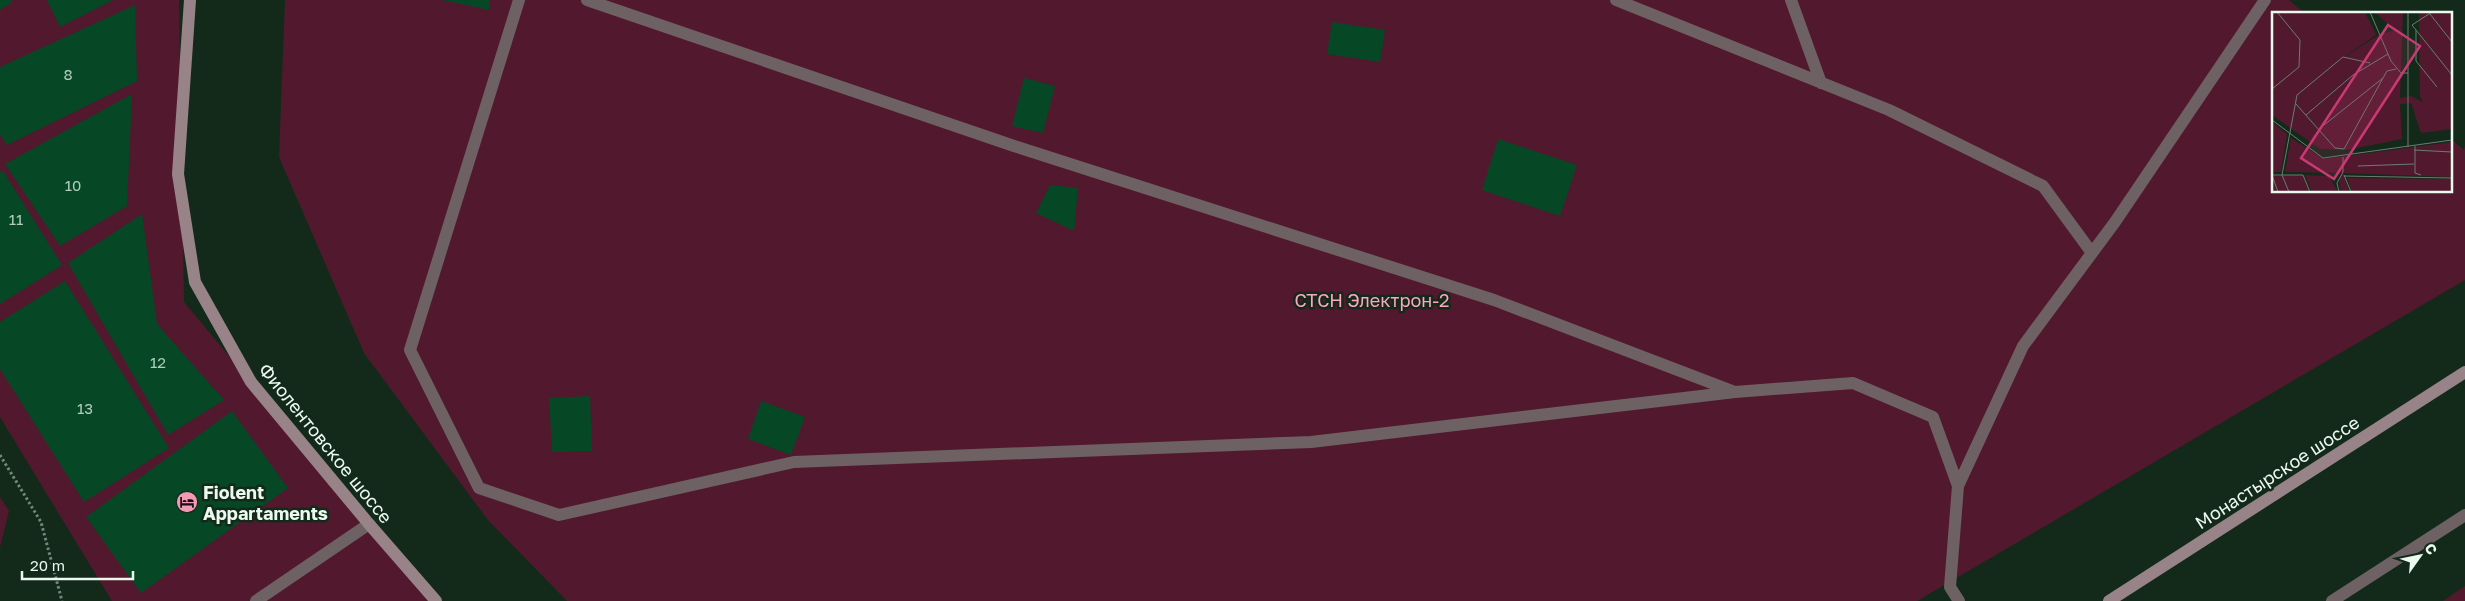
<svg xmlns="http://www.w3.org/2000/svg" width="2465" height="601" font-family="'Golos Text',sans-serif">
  <rect width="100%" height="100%" fill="#132a1b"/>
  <path fill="#52192e" d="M 0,0 L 179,0 L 184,302 L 432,601 L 112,601 L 0,417 Z
    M 285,0 L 2289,0 L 2305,14 L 2274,14 L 2274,191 L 2451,191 L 2451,139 L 2464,150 L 2465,145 L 2465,280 L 1917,601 L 567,601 L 488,520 L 364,353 L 279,157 Z
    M 0,497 L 9,511 L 0,547 Z
    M 2465,586 L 2465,601 L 2443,601 Z"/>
  <path fill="#064725" d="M 0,0 L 11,0 L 12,2 L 0,10 Z
    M 47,0 L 113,0 L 60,27 Z
    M 442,0 L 490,0 L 489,10 Z
    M 135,5 L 137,81 L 7,145 L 0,135 L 0,67 Z
    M 1332,22 L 1385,30 L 1380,62 L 1327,54 Z
    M 1024,78 L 1055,86 L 1043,133 L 1012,126 Z
    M 132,94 L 127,206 L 60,246 L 5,164 Z
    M 1498,139 L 1577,165 L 1560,216 L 1482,190 Z
    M 3,171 L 62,265 L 0,304 L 0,172 Z
    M 1050,185 L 1078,188 L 1074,231 L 1036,213 Z
    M 142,214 L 157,324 L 224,400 L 168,435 L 68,263 Z
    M 65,281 L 169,448 L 84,502 L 0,369 L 0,322 Z
    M 590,396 L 592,451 L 552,452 L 549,398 Z
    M 761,401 L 805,417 L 791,455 L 748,439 Z
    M 232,411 L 288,488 L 141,593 L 86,517 Z"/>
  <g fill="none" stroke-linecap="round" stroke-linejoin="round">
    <path stroke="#74877a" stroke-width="3" stroke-dasharray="2.5 2.5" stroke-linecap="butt" d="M 0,455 L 41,522 L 62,601"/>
    <path stroke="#6e6164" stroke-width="12" d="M 519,0 L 410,350 L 479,488 L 559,515 L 794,462 L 1311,442 L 1735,392
      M 587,0 L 1014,146 L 1494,300 L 1735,392 L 1853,383 L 1933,417 L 1958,486
      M 1616,0 L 1889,110 L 2043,186 L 2092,253
      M 1791,0 L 1821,83
      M 256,601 L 369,524
      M 1959,601 L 1950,587 L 1958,486 L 2023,346 L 2115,222 L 2265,0
      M 2332,601 L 2465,515"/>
    <path stroke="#988388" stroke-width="12" d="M 190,0 L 178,174 L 195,282 L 251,382 L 369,524 L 436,601
      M 2109,601 L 2465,372"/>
  </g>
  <defs>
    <g id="hotel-disc" transform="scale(1.125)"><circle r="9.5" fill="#f19ab3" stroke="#132a1b"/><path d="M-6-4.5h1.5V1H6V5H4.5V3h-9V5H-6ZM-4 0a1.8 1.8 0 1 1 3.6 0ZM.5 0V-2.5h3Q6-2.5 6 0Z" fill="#111"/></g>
  </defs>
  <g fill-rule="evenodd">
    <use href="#hotel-disc" x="187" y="502"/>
  </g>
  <g text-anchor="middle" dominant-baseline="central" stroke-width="5" stroke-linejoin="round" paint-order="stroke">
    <g font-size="15" fill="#b2ccbc">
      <text x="68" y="74">8</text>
      <text x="73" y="185">10</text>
      <text x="16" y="219">11</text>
      <text x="158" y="362">12</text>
      <text x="85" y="408">13</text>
    </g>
    <g font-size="18" fill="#fea5bf" stroke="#132a1b">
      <text x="1372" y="300">СТСН Электрон-2</text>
    </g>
    <g font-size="18" fill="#ebf9ef" stroke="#132a1b">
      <text transform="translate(326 443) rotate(51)">Фиолентовское шоссе</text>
      <text transform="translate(2277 472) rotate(-33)">Монастырское шоссе</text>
    </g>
    <g font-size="18" font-weight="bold" fill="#ebf9ef" stroke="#132a1b" text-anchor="start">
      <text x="203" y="492">Fiolent<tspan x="203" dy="21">Appartaments</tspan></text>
    </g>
  </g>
  <g transform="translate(2272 12)">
    <rect width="180" height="180" fill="#132a1b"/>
    <path d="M 0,0 L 93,0 L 104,23 L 64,50 L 107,23 L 123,18 L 102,0 L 131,0 L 128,86 L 139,84 L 151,90 L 148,85 L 147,0 L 180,0 L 180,117 L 149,121 L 139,91 L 128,92 L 130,127 L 75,138 L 48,137 L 0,103 ZM 0,110 L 15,122 L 9,160 L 0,160 ZM 19,126 L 52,147 L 180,130 L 180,165 L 71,161 L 77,180 L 69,180 L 67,170 L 70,161 L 13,160 ZM 31,163 L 38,180 L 0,180 L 0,164 ZM 33,163 L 57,164 L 66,180 L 40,180 ZM 75,166 L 180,167 L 180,180 L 80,180 Z" fill="#52192e"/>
    <path fill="none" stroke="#697d70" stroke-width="1" d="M 98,0 L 119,49 L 129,61 L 136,61M 158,2 L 180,30M 140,13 L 180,63M 140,13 L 160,0M 144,18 L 144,49 L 165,75M 0,77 L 27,55 L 28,28 L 5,0M 24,92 L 63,136 L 72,137 L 111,66M 34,103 L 81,63 L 116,42M 0,108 L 51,146 L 180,128M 47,117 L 111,66 L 115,59 L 124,57M 143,134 L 143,161 L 149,163M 136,135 L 136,0M 142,138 L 180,140M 86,154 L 142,152M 72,163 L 79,180M 72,164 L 180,166M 6,180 L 0,163 L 31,163 L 38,180M 17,180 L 10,163 L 25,83 L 71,45 L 98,51M 67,180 L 65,171 L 71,160 L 71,145"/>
    <path fill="#c83a71" fill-opacity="0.15" stroke="#c83a71" stroke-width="2.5" d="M 116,13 L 148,34 L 62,167 L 29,146 Z"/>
    <rect width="180" height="180" fill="none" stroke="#ebf9ef" stroke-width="2.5"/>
  </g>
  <g transform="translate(2420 556) rotate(57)" stroke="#132a1b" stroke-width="4" paint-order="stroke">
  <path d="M0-4L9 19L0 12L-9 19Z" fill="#ebf9ef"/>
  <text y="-8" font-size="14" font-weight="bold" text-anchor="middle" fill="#ebf9ef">С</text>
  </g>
  <path d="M22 571v8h111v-8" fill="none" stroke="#ebf9ef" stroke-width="2.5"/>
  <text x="30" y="571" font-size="15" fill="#ebf9ef" stroke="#132a1b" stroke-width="4" paint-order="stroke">20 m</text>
</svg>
